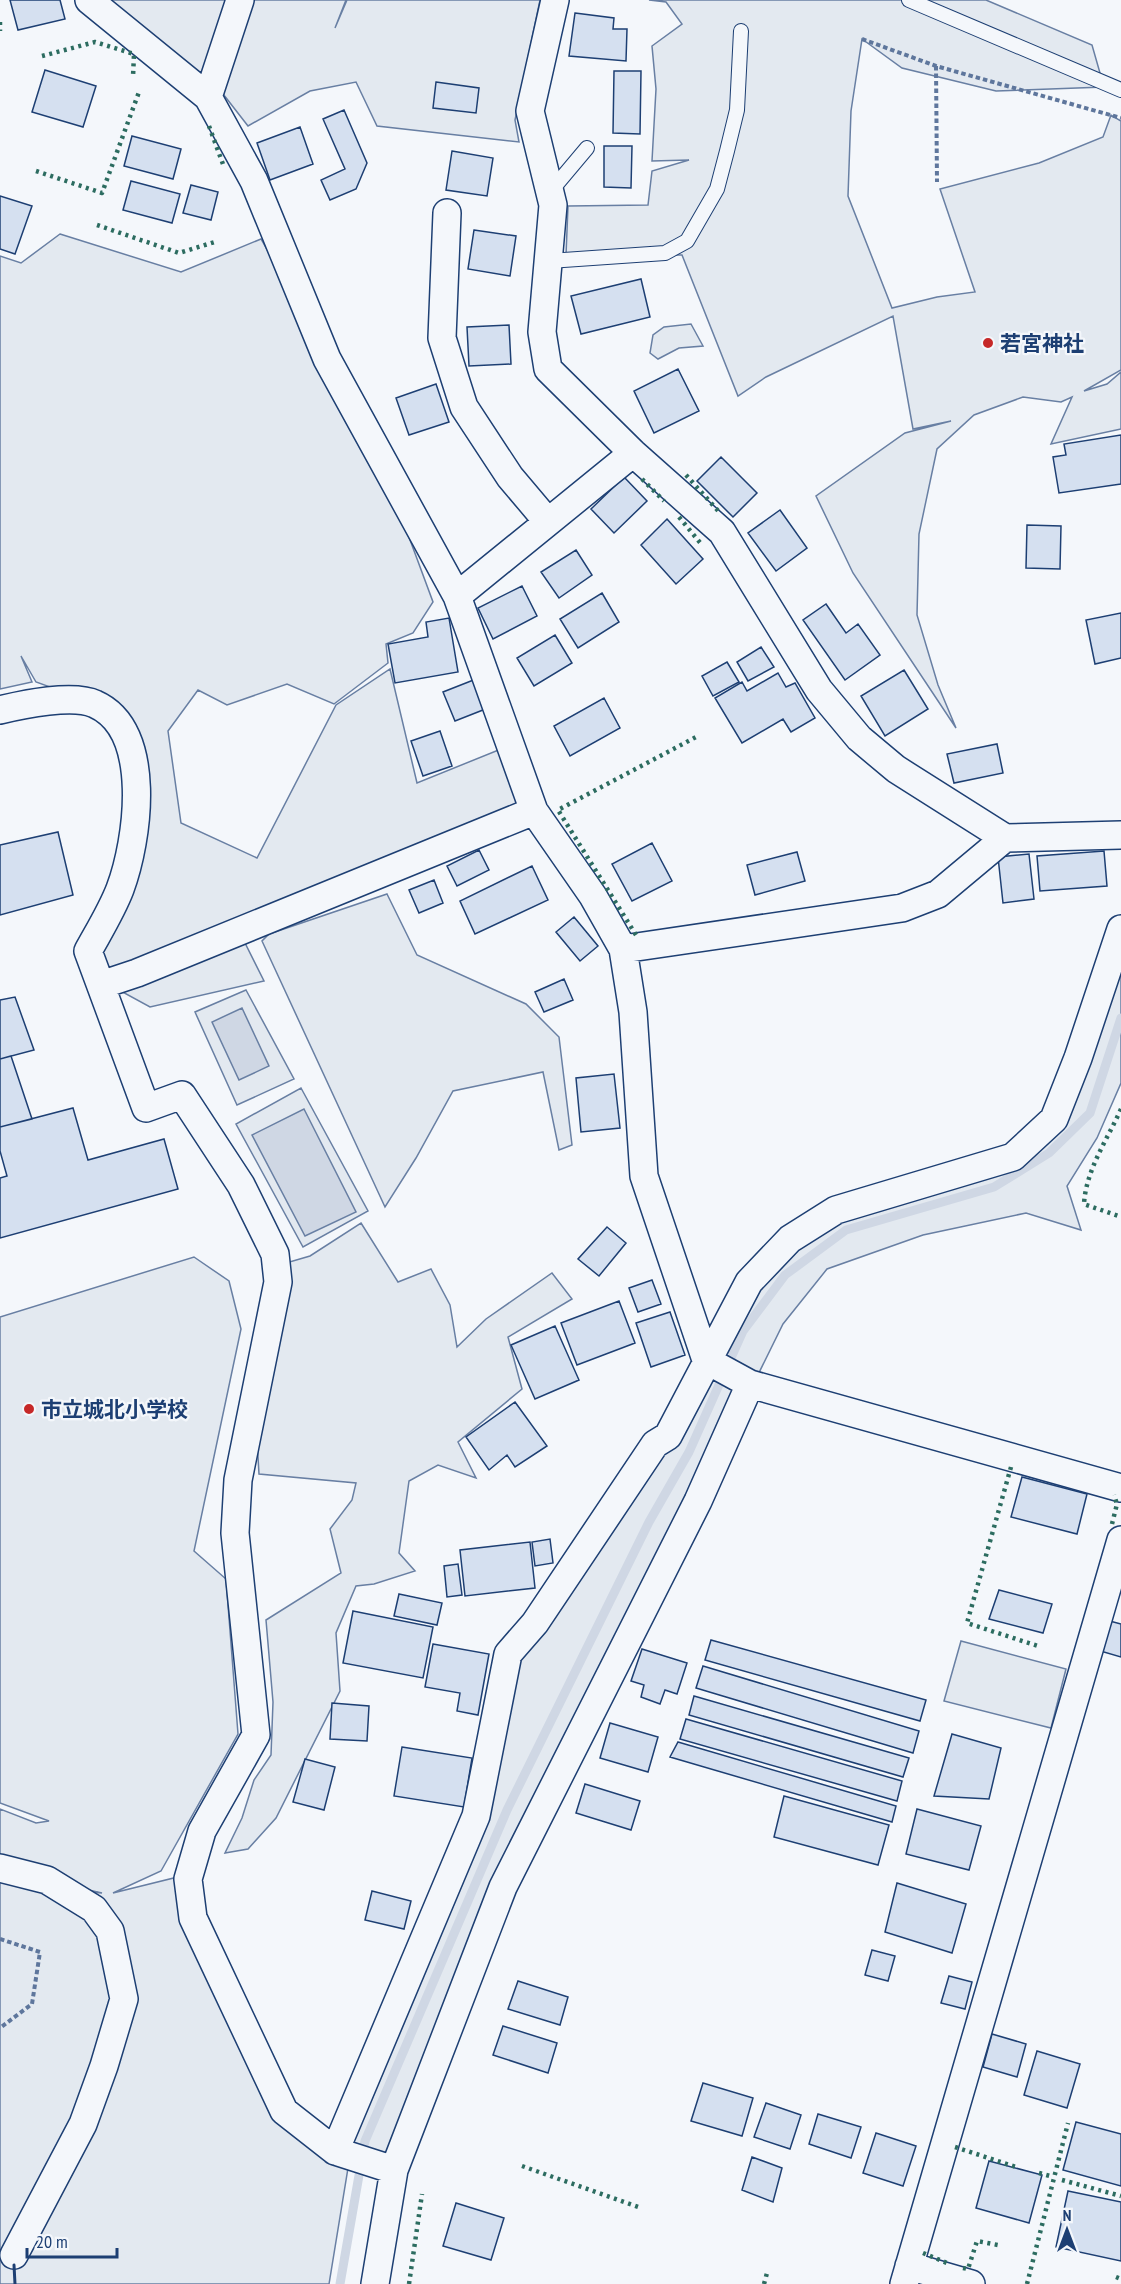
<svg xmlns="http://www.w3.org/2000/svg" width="1121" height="2284" font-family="'PT Sans Narrow','Noto Sans JP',sans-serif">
  <rect width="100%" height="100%" fill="#f4f7fb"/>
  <path fill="#e3e9f0" stroke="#687fa3" stroke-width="1.5" d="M 93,0 L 230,0 L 206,81 Z
    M 242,0 L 346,0 L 335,28 L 347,0 L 540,0 L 515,120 L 519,142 L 377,126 L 356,82 L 310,91 L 248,126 L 220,90 Z
    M 649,0 L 986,0 L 1092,45 L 1104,87 L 996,91 L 902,68 L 862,39 L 851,111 L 848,196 L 892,308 L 937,297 L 975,292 L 940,189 L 1039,163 L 1103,137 L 1111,115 L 1121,121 L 1121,370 L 1084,391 L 1107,384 L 1121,372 L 1121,429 L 1051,444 L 1072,397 L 1061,402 L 1023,397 L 974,415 L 937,449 L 919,534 L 917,615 L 938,685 L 956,728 L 853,573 L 816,496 L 905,433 L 951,421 L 913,429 L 893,316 L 766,377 L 738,396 L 682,255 L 566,255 L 568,206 L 648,205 L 652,171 L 689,160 L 652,161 L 656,89 L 652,46 L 682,24 L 666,2 Z
    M 60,234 L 181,272 L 261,239 L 320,342 L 376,448 L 433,602 L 413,633 L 386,644 L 388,663 L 334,704 L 287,684 L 227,705 L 198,690 L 168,731 L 181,823 L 257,858 L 336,705 L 390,669 L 417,783 L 501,749 L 515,784 L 516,810 L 236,925 L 264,981 L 150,1007 L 106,983 L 94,940 L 145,818 L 122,718 L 94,703 L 36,682 L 21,656 L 32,682 L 0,689 L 0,256 L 21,263 Z
    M 691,324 L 703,346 L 679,348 L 658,359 L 650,353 L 653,335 L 664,327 Z
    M 387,894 L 417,955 L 526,1004 L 559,1037 L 572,1145 L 559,1150 L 543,1072 L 453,1091 L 416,1158 L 385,1207 L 262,941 L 269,934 Z
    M 1121,930 L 1121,1083 L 1097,1138 L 1067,1186 L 1081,1230 L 1026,1213 L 923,1235 L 827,1269 L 783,1324 L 714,1464 L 643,1598 L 394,2170 L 338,2144 L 474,1823 L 508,1654 L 727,1322 L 811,1226 L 1012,1157 L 1054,1119 Z
    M 246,990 L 294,1079 L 237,1105 L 195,1012 Z
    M 301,1088 L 368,1211 L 303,1247 L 236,1124 Z
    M 361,1223 L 398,1282 L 431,1269 L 450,1305 L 457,1347 L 486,1319 L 552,1273 L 572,1299 L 508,1337 L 522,1389 L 458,1442 L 476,1478 L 438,1465 L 409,1481 L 399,1553 L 415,1571 L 374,1584 L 356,1586 L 336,1633 L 340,1691 L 276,1818 L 248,1849 L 225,1853 L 242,1818 L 254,1780 L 271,1755 L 273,1702 L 266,1620 L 341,1573 L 330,1529 L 352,1500 L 356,1483 L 259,1474 L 257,1440 L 279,1265 L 310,1256 Z
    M 194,1257 L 229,1281 L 241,1329 L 194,1551 L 226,1579 L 238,1734 L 161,1871 L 113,1893 L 190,1874 L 284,2111 L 348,2168 L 329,2284 L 0,2284 L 0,1870 L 49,1889 L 102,1893 L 21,1875 L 0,1864 L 0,1809 L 36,1823 L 49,1821 L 0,1803 L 0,1317 Z
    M 961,1641 L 1066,1669 L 1051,1728 L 944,1701 Z"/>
  <path fill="#cfd7e4" stroke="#687fa3" stroke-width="1.5" d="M 242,1008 L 269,1066 L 239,1080 L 212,1022 Z
    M 304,1109 L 356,1212 L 305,1236 L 252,1135 Z"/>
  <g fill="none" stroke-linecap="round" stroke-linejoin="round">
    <path stroke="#cfd7e4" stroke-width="9" d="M 340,2284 L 365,2141 L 507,1810 L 649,1522 L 689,1452 L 743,1331 L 785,1275 L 846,1230 L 994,1187 L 1049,1153 L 1090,1113 L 1121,1018"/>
  </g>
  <path fill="#d5e0f0" stroke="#1d3f73" stroke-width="1.5" d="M 10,0 L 60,0 L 65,19 L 18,30 Z
    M 575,13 L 614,18 L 613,29 L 627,29 L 626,61 L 569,56 Z
    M 45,70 L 96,86 L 83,127 L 32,112 Z
    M 614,71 L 641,71 L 640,134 L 613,133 Z
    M 436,82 L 479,88 L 476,113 L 433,108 Z
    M 344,110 L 367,163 L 356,189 L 330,200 L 321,180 L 345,169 L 323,119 Z
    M 300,127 L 313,164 L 270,180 L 257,143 Z
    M 132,136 L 181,149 L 173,179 L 124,166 Z
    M 604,146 L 632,146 L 631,188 L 604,187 Z
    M 452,151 L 493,158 L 487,196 L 446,190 Z
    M 131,181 L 180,194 L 172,223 L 123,210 Z
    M 191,185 L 218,192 L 211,220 L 183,213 Z
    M 0,196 L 32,206 L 15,254 L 0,249 Z
    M 474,230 L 516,236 L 510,276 L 468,269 Z
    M 641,279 L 650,317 L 581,334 L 571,296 Z
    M 509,325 L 511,364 L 469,366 L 467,327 Z
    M 678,369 L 699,411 L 654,433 L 634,391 Z
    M 436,384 L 449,422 L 409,435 L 396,398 Z
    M 1121,435 L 1121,484 L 1059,493 L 1053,457 L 1066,455 L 1064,444 Z
    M 721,457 L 757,493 L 733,517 L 697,481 Z
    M 624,477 L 647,501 L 614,533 L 591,509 Z
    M 780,510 L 807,548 L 776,571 L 748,533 Z
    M 667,519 L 703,559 L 676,584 L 641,545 Z
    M 1027,525 L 1061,526 L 1060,569 L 1026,568 Z
    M 576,550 L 592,575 L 559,598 L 541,572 Z
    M 522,586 L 537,616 L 493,639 L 478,608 Z
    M 602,593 L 619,622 L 578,648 L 560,619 Z
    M 826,604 L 846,633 L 858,624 L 880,655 L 845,680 L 803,620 Z
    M 1121,613 L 1121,658 L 1095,664 L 1086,620 Z
    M 449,618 L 458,672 L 395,683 L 388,644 L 428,637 L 426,622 Z
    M 555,635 L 572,663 L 534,686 L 517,658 Z
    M 761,647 L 774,667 L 748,681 L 737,662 Z
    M 727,662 L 739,682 L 713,696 L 702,676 Z
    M 904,670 L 928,709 L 885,736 L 861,696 Z
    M 778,673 L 786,687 L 795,683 L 815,718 L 791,732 L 783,719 L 742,743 L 715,698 L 742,682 L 747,691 Z
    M 476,679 L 488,708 L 455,721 L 443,692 Z
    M 604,698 L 620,728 L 570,756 L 554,726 Z
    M 440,731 L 452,766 L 423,776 L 411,741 Z
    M 997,744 L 1003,773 L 954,783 L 947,754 Z
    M 58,832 L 73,895 L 0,915 L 0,845 Z
    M 652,843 L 672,881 L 632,901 L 612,864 Z
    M 479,850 L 489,870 L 457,886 L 447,866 Z
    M 1104,851 L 1107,886 L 1040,891 L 1037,856 Z
    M 797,852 L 805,881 L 755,895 L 747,865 Z
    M 1029,854 L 1034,899 L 1003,903 L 998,857 Z
    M 532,866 L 548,900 L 475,934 L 460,901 Z
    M 434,880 L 443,903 L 419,913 L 409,890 Z
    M 574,917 L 598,946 L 580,961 L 556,932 Z
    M 564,979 L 573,1000 L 544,1012 L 535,992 Z
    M 15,997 L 34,1050 L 0,1059 L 0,1000 Z
    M 11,1056 L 32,1119 L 0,1127 L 0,1059 Z
    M 614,1074 L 620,1128 L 581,1132 L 576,1078 Z
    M 73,1108 L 88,1160 L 164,1139 L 178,1189 L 0,1238 L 0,1178 L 7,1176 L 0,1151 L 0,1127 Z
    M 607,1227 L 626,1243 L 599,1276 L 578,1259 Z
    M 652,1280 L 661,1304 L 638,1312 L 629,1288 Z
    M 619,1301 L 635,1343 L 577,1365 L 561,1323 Z
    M 670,1312 L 685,1355 L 651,1367 L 636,1323 Z
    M 555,1326 L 579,1380 L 535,1399 L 511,1345 Z
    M 515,1402 L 547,1446 L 515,1467 L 507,1455 L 489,1470 L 466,1437 Z
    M 1022,1477 L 1087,1494 L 1077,1534 L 1011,1517 Z
    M 550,1539 L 553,1563 L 535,1566 L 532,1542 Z
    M 530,1542 L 535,1588 L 465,1596 L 460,1550 Z
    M 458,1564 L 462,1595 L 447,1597 L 444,1566 Z
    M 999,1590 L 1052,1604 L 1043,1633 L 989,1619 Z
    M 399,1594 L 442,1603 L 437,1625 L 394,1616 Z
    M 353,1611 L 433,1627 L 423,1678 L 343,1663 Z
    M 1106,1620 L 1121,1624 L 1121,1657 L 1097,1650 Z
    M 711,1640 L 926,1700 L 920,1721 L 705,1660 Z
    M 433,1644 L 489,1654 L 478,1715 L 457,1711 L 460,1693 L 425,1687 Z
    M 642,1649 L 687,1663 L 677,1694 L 665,1690 L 660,1704 L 641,1697 L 644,1685 L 631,1681 Z
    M 703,1666 L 919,1731 L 913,1753 L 696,1688 Z
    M 694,1696 L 909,1758 L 903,1777 L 689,1715 Z
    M 332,1703 L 369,1706 L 367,1741 L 330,1739 Z
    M 686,1719 L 902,1781 L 897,1801 L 680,1739 Z
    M 610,1723 L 658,1737 L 648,1772 L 600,1758 Z
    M 952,1734 L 1001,1748 L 989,1799 L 934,1796 Z
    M 678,1742 L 896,1806 L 892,1822 L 670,1757 Z
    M 402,1747 L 472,1758 L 464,1807 L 394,1796 Z
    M 305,1759 L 335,1767 L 324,1810 L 293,1802 Z
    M 585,1784 L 640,1801 L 631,1830 L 576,1813 Z
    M 784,1796 L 889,1825 L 878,1865 L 774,1837 Z
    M 917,1809 L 981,1826 L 969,1870 L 906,1854 Z
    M 897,1883 L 966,1904 L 952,1953 L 885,1932 Z
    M 372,1891 L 411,1901 L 404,1929 L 365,1920 Z
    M 872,1950 L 895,1956 L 888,1981 L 865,1975 Z
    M 949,1976 L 972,1982 L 965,2009 L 941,2003 Z
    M 518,1981 L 568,1997 L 560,2025 L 508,2009 Z
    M 503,2026 L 557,2043 L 548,2073 L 493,2055 Z
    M 992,2034 L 1026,2044 L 1017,2077 L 983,2067 Z
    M 1037,2051 L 1080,2064 L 1067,2108 L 1024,2095 Z
    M 703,2083 L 753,2098 L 742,2136 L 691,2121 Z
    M 766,2103 L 801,2115 L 790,2149 L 754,2137 Z
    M 818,2114 L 861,2127 L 851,2158 L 809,2144 Z
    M 1076,2122 L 1121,2134 L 1121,2186 L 1063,2170 Z
    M 876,2133 L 916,2146 L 903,2186 L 863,2173 Z
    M 752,2157 L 782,2168 L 773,2202 L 742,2190 Z
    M 989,2161 L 1042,2175 L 1029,2223 L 976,2208 Z
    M 1068,2191 L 1121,2202 L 1121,2261 L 1056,2247 Z
    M 456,2203 L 504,2218 L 491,2260 L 443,2246 Z"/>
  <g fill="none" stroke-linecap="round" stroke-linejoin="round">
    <g stroke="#1d3f73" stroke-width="16">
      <path id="lane" d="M 909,0 L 1121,90
        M 550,192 L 587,148
        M 549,261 L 665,253 L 687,241 L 717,189 L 727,151 L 737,110 L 741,31"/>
    </g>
    <g stroke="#1d3f73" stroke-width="30">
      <path id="street" d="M 89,0 L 208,97 L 254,181 L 327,359 L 457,596 L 534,811 L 593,896 L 623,949 L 633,1012 L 644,1176 L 706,1360 L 750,1384 L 1121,1488
        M 555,0 L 530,111 L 553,205 L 542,332 L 548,369 L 633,453 L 722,532 L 819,690 L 859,738 L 896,769 L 1005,838 L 1121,835
        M 208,97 L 240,0
        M 447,213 L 442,338 L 464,407 L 510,477 L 548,522
        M 457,596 L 633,453
        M 0,710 C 23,704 74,694 95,704 C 154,730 138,841 120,889 C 112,910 99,931 88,951 L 146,1108 L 182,1095 L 241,1185 L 275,1254 L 278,1282 L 238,1480 L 235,1533 L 256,1735 L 202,1831 L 188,1879 L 193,1918 L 284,2111 L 335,2151 L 394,2170
        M 623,949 L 902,908 L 938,894 L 1005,838
        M 101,985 L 137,973 L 534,811
        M 0,1868 L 47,1880 L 94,1909 L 110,1931 L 124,1999 L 104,2066 L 83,2124 L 14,2255
        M 335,2151 L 476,1816 L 508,1654 L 535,1623 L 655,1444 L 668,1436 L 749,1282 L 790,1239 L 836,1210 L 1013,1157 L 1054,1119 L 1078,1058 L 1121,929
        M 909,2266 L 971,2284
        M 375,2284 L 394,2170 L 503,1887 L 698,1501 L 750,1384
        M 904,2284 L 1121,1540"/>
    </g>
    <path stroke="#5e769c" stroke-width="4" stroke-dasharray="4.5 3" stroke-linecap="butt" d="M 862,39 L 936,66 L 1121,118
      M 936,66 L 937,182
      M 0,1939 L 40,1952 L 32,2004 L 0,2028"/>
    <use href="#lane" stroke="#f4f7fb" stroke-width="14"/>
    <use href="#street" stroke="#f4f7fb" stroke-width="27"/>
    <path stroke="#2c6c60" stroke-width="4.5" stroke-dasharray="3 4.5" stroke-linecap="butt" d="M 0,22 L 0,31
      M 42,56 L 95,42 L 134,54 L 133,77
      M 209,126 L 224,167
      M 36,171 L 102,193 L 139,92
      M 97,225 L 179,253 L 218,241
      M 686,475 L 720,513
      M 642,479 L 664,501
      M 679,517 L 702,545
      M 636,935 L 558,810 L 696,737
      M 1121,1109 C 1107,1140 1086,1170 1084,1204 L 1121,1217
      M 1011,1467 L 967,1623 L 1041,1647
      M 1112,1524 L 1117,1504 L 1114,1495
      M 955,2147 L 1016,2167
      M 522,2166 L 638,2207
      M 1039,2173 L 1050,2176
      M 1062,2180 L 1121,2196
      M 923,2253 L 947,2263
      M 963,2268 L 968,2269 L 977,2241 L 998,2245
      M 1116,2277 L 1121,2279
      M 409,2284 L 422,2194
      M 764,2284 L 767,2273
      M 1027,2284 L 1068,2123"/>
    <path stroke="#1d3f73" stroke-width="3" d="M 14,2265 L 15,2284"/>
  </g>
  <g fill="#c62828" stroke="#f4f7fb" stroke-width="2">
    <circle cx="988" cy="343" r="6"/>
    <circle cx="29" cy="1409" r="6"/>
  </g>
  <g text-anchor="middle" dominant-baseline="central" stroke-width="4.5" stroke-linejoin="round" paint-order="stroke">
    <g font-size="21" font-weight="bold" fill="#1d3f73" stroke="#f4f7fb" text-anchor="start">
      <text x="1000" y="343">若宮神社</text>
      <text x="41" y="1409">市立城北小学校</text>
    </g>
  </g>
  <g transform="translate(1067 2230)" stroke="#f4f7fb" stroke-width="4.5" paint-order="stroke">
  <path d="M0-4.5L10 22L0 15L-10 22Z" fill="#1d3f73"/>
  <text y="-9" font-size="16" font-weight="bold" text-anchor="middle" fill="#1d3f73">N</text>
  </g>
  <path d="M27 2248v9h90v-9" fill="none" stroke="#1d3f73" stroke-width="3"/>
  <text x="36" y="2248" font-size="18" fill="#1d3f73" stroke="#f4f7fb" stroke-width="4.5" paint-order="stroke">20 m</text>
</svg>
